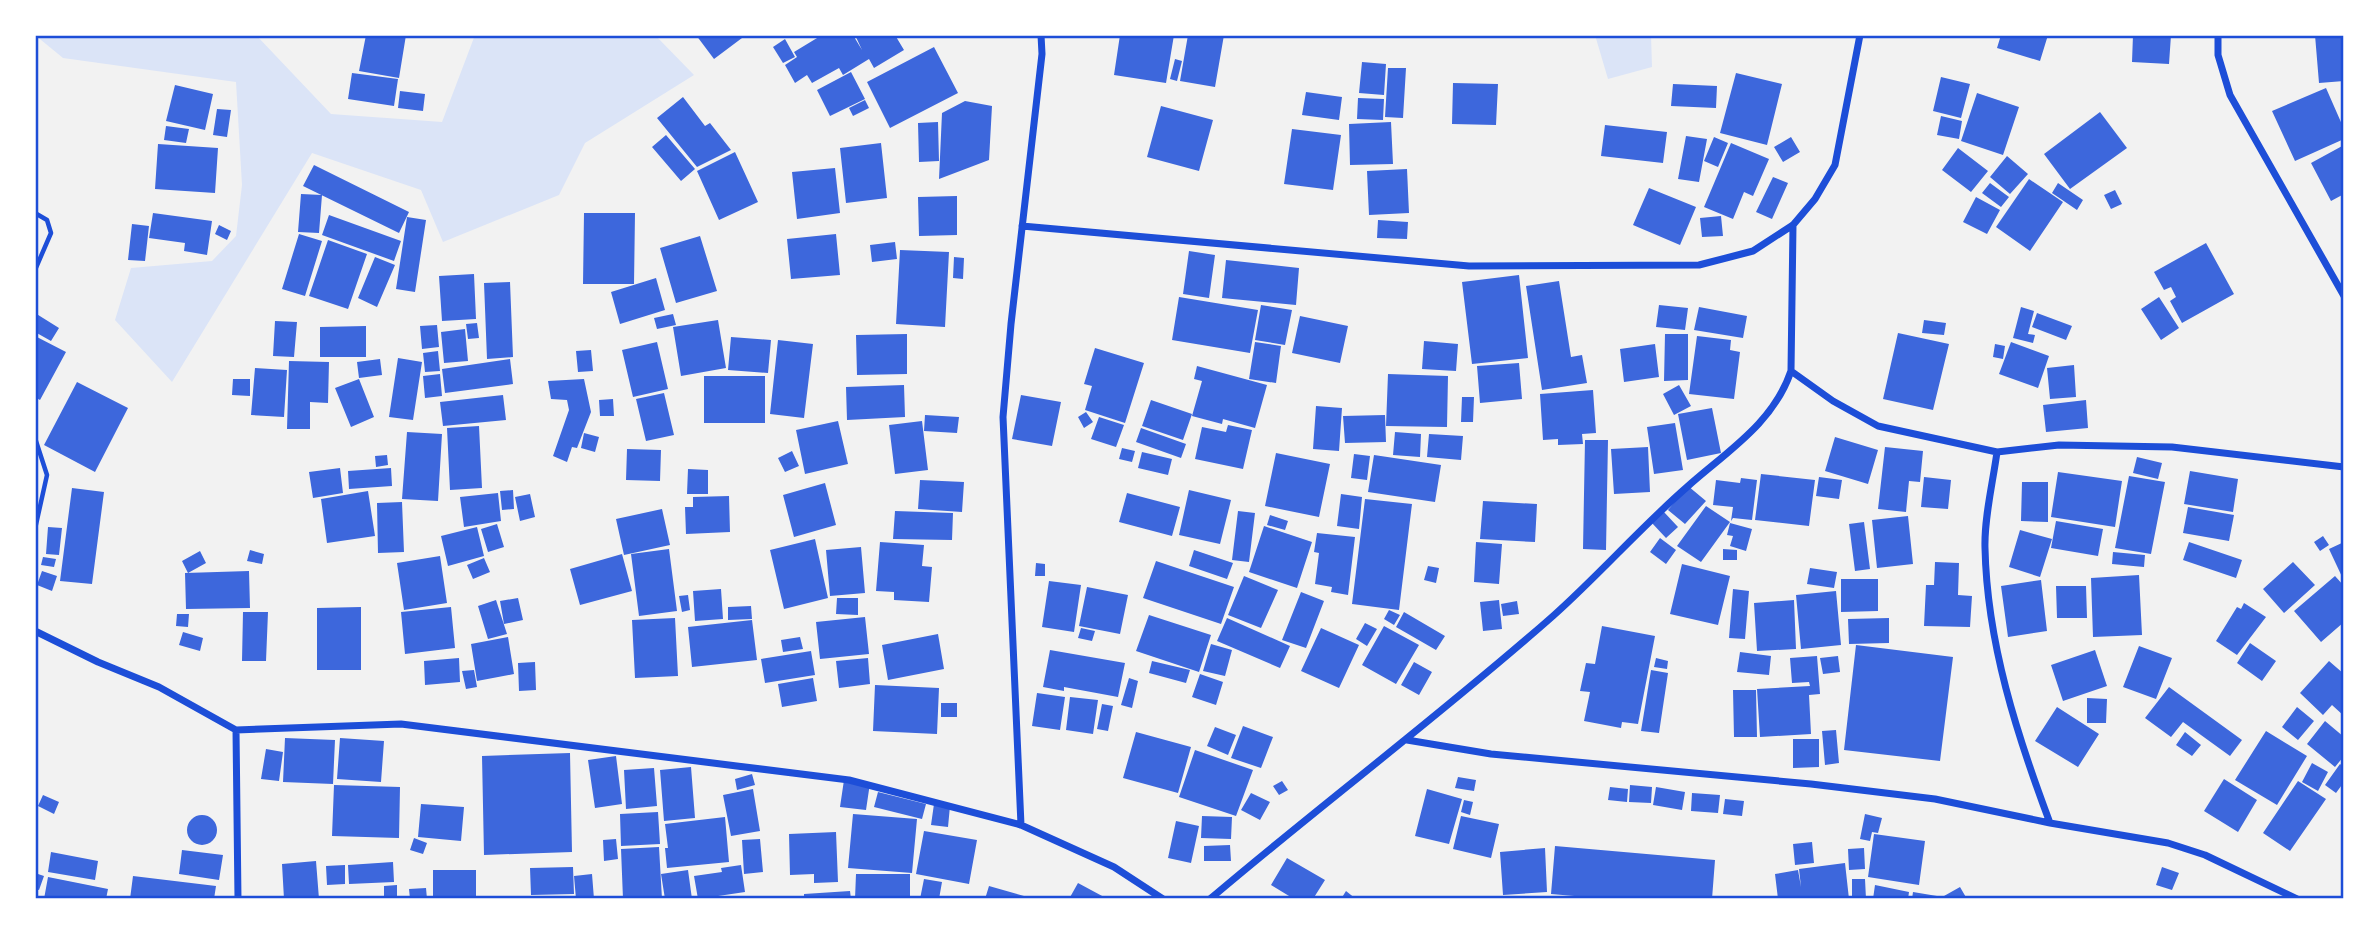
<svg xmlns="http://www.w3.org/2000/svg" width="2379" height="934" font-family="Cabin,sans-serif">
  <rect width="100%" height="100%" fill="#f2f2f2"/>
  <path fill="#dbe4f7" d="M 35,35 L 256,35 L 331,114 L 442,122 L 475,35 L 655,35 L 694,75 L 585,143 L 559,195 L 443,242 L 421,190 L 312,153 L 172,382 L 115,320 L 131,268 L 212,261 L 236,236 L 242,185 L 236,82 L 63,58 Z
    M 1595,35 L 1651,35 L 1652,67 L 1608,79 Z"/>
  <path fill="#3d67dc" d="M 366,35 L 406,35 L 399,78 L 359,71 Z
    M 696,35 L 746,35 L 714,59 Z
    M 822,35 L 853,35 L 862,50 L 855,35 L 895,35 L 904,50 L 874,68 L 869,59 L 843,75 L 839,68 L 812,83 L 807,75 L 795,83 L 785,65 L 797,57 L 794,52 Z
    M 1120,35 L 1174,35 L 1166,83 L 1114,75 Z
    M 1188,35 L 1224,35 L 1215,87 L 1180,81 Z
    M 2001,35 L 2048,35 L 2040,61 L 1997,48 Z
    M 2133,35 L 2171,35 L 2169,64 L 2132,62 Z
    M 2315,35 L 2344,35 L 2344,81 L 2319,83 Z
    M 785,39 L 795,57 L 783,63 L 773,47 Z
    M 934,47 L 958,93 L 890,128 L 867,82 Z
    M 1175,59 L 1182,61 L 1177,81 L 1170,79 Z
    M 1362,62 L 1386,64 L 1384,95 L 1359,93 Z
    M 1388,68 L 1406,68 L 1403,118 L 1385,117 Z
    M 851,72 L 865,99 L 830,116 L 817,90 Z
    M 352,73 L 398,79 L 394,106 L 348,99 Z
    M 1736,73 L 1782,84 L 1767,145 L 1720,133 Z
    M 1941,77 L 1970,84 L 1961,118 L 1933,111 Z
    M 1453,83 L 1498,84 L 1496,125 L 1452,124 Z
    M 1673,84 L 1717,86 L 1716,108 L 1671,106 Z
    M 175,85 L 213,94 L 205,130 L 166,121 Z
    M 2326,88 L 2344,129 L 2344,139 L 2295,161 L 2272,111 Z
    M 400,91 L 425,94 L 423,111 L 398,108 Z
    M 1306,92 L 1342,97 L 1339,120 L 1302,115 Z
    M 1977,93 L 2019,107 L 2003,155 L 1961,141 Z
    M 683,97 L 705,126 L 710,123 L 731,150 L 697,167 L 657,118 Z
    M 1358,98 L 1384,99 L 1383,120 L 1357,119 Z
    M 865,100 L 869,108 L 853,116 L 849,108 Z
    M 965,101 L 992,106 L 989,160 L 939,179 L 942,113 Z
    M 1161,106 L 1213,120 L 1199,171 L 1147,157 Z
    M 217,109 L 231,110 L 227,137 L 213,135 Z
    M 2100,112 L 2127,148 L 2070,189 L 2044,154 Z
    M 1941,116 L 1962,121 L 1959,139 L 1937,135 Z
    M 938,122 L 939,161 L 919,162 L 918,123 Z
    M 1391,122 L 1393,164 L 1350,165 L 1349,124 Z
    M 1605,125 L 1667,132 L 1663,163 L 1601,156 Z
    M 166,126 L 189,129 L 186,143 L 164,140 Z
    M 1292,129 L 1341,135 L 1333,190 L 1284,184 Z
    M 666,135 L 695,169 L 681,181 L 652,147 Z
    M 1686,136 L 1707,139 L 1699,182 L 1678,179 Z
    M 1714,137 L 1728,143 L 1718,167 L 1704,161 Z
    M 1791,137 L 1800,152 L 1783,162 L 1774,147 Z
    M 881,143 L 887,198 L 846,203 L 840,148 Z
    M 1731,143 L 1769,159 L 1753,196 L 1744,192 L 1733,219 L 1704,207 Z
    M 158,144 L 218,148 L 215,193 L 155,189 Z
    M 2344,145 L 2344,194 L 2331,201 L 2311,163 Z
    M 1958,148 L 1988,171 L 1971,192 L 1942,170 Z
    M 735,152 L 758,202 L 719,220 L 697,171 Z
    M 2007,156 L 2028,174 L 2010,194 L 1990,177 Z
    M 314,165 L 409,212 L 399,233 L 303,186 Z
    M 835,168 L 840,213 L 797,219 L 792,172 Z
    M 1407,169 L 1409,213 L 1369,215 L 1367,171 Z
    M 1773,177 L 1788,183 L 1772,219 L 1756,212 Z
    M 2029,179 L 2063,202 L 2030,251 L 1996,227 Z
    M 1990,183 L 2009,197 L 2001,207 L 1982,193 Z
    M 2058,183 L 2083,200 L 2077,210 L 2052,193 Z
    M 1649,188 L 1696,207 L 1680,245 L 1633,225 Z
    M 2115,190 L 2122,204 L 2111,209 L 2104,195 Z
    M 301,194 L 322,195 L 319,233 L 298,232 Z
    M 957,196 L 957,235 L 919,236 L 918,197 Z
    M 1976,197 L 2000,210 L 1987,234 L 1963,222 Z
    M 153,213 L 212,221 L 207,255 L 184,251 L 185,243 L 149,238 Z
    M 584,213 L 635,213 L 634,284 L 583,284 Z
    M 329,215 L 401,241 L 394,261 L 322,235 Z
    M 1721,216 L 1723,236 L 1702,237 L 1700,218 Z
    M 407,217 L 426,220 L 415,292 L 396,289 Z
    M 1378,220 L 1408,222 L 1407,239 L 1377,238 Z
    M 132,224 L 149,226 L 145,261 L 128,260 Z
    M 219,225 L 231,231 L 227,240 L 215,234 Z
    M 299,234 L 322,241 L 305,296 L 282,289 Z
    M 836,234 L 840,275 L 791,279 L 787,239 Z
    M 700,236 L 717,291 L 676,303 L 660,248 Z
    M 328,240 L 367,254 L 348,309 L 309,296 Z
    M 895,242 L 897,259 L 872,262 L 870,245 Z
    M 2206,243 L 2234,294 L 2182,323 L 2170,301 L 2176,297 L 2171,287 L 2164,290 L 2154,272 Z
    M 900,250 L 949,252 L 945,327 L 896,324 Z
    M 1189,251 L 1215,255 L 1209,298 L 1183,294 Z
    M 375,257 L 395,265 L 377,307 L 358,298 Z
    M 954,257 L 964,258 L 963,279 L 953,278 Z
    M 1226,260 L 1299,268 L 1296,305 L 1222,298 Z
    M 474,274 L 476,319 L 442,321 L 439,276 Z
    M 1519,275 L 1528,358 L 1472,364 L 1462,282 Z
    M 656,278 L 665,310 L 620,324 L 611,292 Z
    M 1559,281 L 1571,357 L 1582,355 L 1587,383 L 1542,390 L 1526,286 Z
    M 510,282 L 513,357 L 487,359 L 484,283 Z
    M 1179,297 L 1258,310 L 1250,353 L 1172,340 Z
    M 2159,297 L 2179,328 L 2161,340 L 2141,309 Z
    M 1261,305 L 1292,310 L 1285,345 L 1255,340 Z
    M 1659,305 L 1688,308 L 1685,330 L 1656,327 Z
    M 1699,307 L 1747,316 L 1743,338 L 1694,330 Z
    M 2021,307 L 2034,311 L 2028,334 L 2035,335 L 2033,343 L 2013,338 Z
    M 35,313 L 59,328 L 51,341 L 35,332 Z
    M 2037,313 L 2072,326 L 2066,340 L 2032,327 Z
    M 673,314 L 676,325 L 657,329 L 654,318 Z
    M 1300,316 L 1348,326 L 1340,363 L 1292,353 Z
    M 718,320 L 726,368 L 681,376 L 673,327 Z
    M 1924,320 L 1946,323 L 1944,335 L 1922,333 Z
    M 275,321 L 297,322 L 294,357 L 273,356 Z
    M 477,323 L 479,338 L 468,339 L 466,324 Z
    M 437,325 L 439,347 L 422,349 L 420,326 Z
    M 366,326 L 366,357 L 320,357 L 320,327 Z
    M 465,329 L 468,361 L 444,363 L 441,332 Z
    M 1898,333 L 1949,344 L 1933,410 L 1883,399 Z
    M 907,334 L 907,374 L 857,375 L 856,335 Z
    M 1665,334 L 1688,334 L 1688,380 L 1664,381 Z
    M 35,336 L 66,352 L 40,400 L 35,397 Z
    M 1697,336 L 1731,340 L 1730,350 L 1740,352 L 1734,399 L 1689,394 Z
    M 731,337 L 771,340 L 768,373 L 728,370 Z
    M 778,340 L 813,344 L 804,418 L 770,414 Z
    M 1424,341 L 1458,344 L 1456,371 L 1422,369 Z
    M 657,342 L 668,389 L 633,397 L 622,350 Z
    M 1255,342 L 1281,346 L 1276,383 L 1249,379 Z
    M 2011,342 L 2049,356 L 2038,388 L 1999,374 Z
    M 1655,344 L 1659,377 L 1624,382 L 1620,349 Z
    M 1995,344 L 2005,346 L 2003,359 L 1993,357 Z
    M 1095,348 L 1144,363 L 1125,423 L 1085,410 L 1092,386 L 1084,384 Z
    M 591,350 L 593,371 L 578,372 L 576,351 Z
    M 438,351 L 440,371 L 425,372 L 423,353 Z
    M 398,358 L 422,362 L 413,420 L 389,417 Z
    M 380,359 L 382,375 L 359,378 L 357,362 Z
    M 510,359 L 513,384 L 445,393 L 442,369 Z
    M 289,361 L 329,362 L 328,403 L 310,402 L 310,429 L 287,429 Z
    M 1519,363 L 1522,399 L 1480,403 L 1477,366 Z
    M 2074,365 L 2076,397 L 2050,399 L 2047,368 Z
    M 1197,366 L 1267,385 L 1255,428 L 1223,419 L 1222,424 L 1192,416 L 1202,381 L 1194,379 Z
    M 255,368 L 287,370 L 284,417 L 251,415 Z
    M 440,374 L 442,396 L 425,398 L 423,376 Z
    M 1388,374 L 1448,376 L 1447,427 L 1386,426 Z
    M 704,376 L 765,376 L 765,423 L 704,423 Z
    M 233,379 L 250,379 L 250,396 L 232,395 Z
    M 359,379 L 374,417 L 351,427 L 335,388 Z
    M 584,379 L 591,412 L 577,448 L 572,447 L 567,462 L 553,456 L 569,410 L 567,400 L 551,399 L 548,381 Z
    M 77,382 L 128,408 L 95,472 L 44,445 Z
    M 904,385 L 905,417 L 847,420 L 846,387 Z
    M 1679,385 L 1691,406 L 1674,415 L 1663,394 Z
    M 1593,390 L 1596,433 L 1582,434 L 1583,444 L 1558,445 L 1558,439 L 1543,440 L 1540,394 Z
    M 664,393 L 674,435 L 646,441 L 636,399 Z
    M 503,395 L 506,420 L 443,426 L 440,402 Z
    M 1021,395 L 1061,402 L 1052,446 L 1012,439 Z
    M 1462,397 L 1474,397 L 1473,422 L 1461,422 Z
    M 613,399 L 614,416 L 600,416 L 599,400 Z
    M 1151,400 L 1192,414 L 1183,440 L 1142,426 Z
    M 2086,400 L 2088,428 L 2046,432 L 2043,405 Z
    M 1316,406 L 1342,408 L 1339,451 L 1313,449 Z
    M 1712,408 L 1721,453 L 1687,460 L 1678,414 Z
    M 1086,412 L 1093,422 L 1084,428 L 1078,417 Z
    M 925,415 L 959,417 L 957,433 L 924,431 Z
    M 1385,415 L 1386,442 L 1345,443 L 1343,416 Z
    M 1099,417 L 1124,425 L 1116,447 L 1091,439 Z
    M 838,421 L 848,464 L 805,474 L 796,430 Z
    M 922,421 L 928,470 L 895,474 L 889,425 Z
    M 1675,423 L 1683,470 L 1654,474 L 1647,427 Z
    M 1228,425 L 1252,430 L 1243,469 L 1195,459 L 1202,427 L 1226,432 Z
    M 479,426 L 482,488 L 450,490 L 447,428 Z
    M 1141,428 L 1186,444 L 1181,458 L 1136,442 Z
    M 407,432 L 442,434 L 438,501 L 402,499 Z
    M 1395,432 L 1421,434 L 1420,457 L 1393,455 Z
    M 584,433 L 599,437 L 595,452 L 581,448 Z
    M 1429,434 L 1463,436 L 1461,460 L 1427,457 Z
    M 1835,437 L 1878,450 L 1868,484 L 1825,471 Z
    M 1585,440 L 1608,440 L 1606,550 L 1583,549 Z
    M 1648,447 L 1650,492 L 1614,494 L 1611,449 Z
    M 1885,447 L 1923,451 L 1920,482 L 1909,481 L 1906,512 L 1878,509 Z
    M 1122,448 L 1135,451 L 1132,462 L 1119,459 Z
    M 627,449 L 661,450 L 660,481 L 626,480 Z
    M 792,451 L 799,466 L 785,472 L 778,458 Z
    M 1142,452 L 1172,459 L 1168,475 L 1138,468 Z
    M 1276,453 L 1330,464 L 1319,517 L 1265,506 Z
    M 1354,454 L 1370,456 L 1367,480 L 1351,478 Z
    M 387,455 L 388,465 L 376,467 L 375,456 Z
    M 1374,455 L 1441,465 L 1435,502 L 1368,492 Z
    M 2137,457 L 2162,463 L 2158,479 L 2133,473 Z
    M 340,468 L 343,493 L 313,498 L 309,472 Z
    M 391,468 L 392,486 L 349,489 L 348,471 Z
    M 688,469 L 708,470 L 708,494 L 687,494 Z
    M 2190,471 L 2238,479 L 2233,512 L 2184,504 Z
    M 2058,472 L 2122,481 L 2115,527 L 2051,517 Z
    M 1761,474 L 1815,480 L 1809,526 L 1755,520 Z
    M 2129,476 L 2165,482 L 2151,554 L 2115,548 Z
    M 1819,477 L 1842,480 L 1839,499 L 1816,496 Z
    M 1924,477 L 1951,480 L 1948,509 L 1921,507 Z
    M 1741,478 L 1757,480 L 1752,520 L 1733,518 L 1731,521 L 1733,507 L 1713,505 L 1716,480 L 1740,483 Z
    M 920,480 L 964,482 L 962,512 L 918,509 Z
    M 2022,482 L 2048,482 L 2048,522 L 2021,521 Z
    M 825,483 L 836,525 L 794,537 L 783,495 Z
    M 1688,486 L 1706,501 L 1685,524 L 1668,510 Z
    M 72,488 L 104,492 L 92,584 L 60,581 Z
    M 513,490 L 514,509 L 502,510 L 500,491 Z
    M 1189,490 L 1231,500 L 1220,544 L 1179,535 Z
    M 368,491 L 375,536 L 327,543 L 321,499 Z
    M 498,493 L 501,521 L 464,527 L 460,497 Z
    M 1127,493 L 1180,507 L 1172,536 L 1119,522 Z
    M 530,494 L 535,517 L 520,521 L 515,497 Z
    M 1341,494 L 1362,497 L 1359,529 L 1337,526 Z
    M 729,496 L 730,532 L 686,534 L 685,507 L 693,507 L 693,497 Z
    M 1365,499 L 1412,504 L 1399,610 L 1352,604 Z
    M 1483,501 L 1537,504 L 1535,542 L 1480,539 Z
    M 402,502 L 404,552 L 378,553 L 377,503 Z
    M 1706,506 L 1730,522 L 1701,562 L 1677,546 Z
    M 2188,507 L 2234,515 L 2229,541 L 2183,533 Z
    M 662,509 L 670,545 L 624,555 L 616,519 Z
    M 895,511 L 953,513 L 952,540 L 893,539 Z
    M 1238,511 L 1255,513 L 1249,562 L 1232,560 Z
    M 1663,511 L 1678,527 L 1666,538 L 1651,522 Z
    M 1270,515 L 1288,521 L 1285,530 L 1267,525 Z
    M 1908,516 L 1913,564 L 1877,568 L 1872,520 Z
    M 2056,521 L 2103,529 L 2098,556 L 2051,548 Z
    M 1864,522 L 1870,569 L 1855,571 L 1849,524 Z
    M 1730,523 L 1752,529 L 1746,551 L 1730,546 L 1733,536 L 1727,535 Z
    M 497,524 L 504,547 L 488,552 L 481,529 Z
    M 1264,526 L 1312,542 L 1297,588 L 1249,572 Z
    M 48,527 L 62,528 L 59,555 L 46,554 Z
    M 477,527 L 484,556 L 448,566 L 441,536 Z
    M 2020,530 L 2052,539 L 2040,577 L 2009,567 Z
    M 1317,533 L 1355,537 L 1348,595 L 1331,592 L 1332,587 L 1315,584 L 1319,553 L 1314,552 Z
    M 2323,536 L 2329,545 L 2320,551 L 2314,542 Z
    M 1660,538 L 1676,550 L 1666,564 L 1650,552 Z
    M 815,539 L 828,598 L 784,609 L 770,550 Z
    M 880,542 L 924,545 L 922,566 L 932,567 L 929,602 L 894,600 L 894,592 L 876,591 Z
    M 1476,542 L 1502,544 L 1499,584 L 1474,582 Z
    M 2189,542 L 2242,560 L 2236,578 L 2183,560 Z
    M 2344,542 L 2344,581 L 2329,549 Z
    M 861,547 L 865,593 L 830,596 L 826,550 Z
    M 669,549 L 677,611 L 639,616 L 631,554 Z
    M 1723,549 L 1737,550 L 1737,560 L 1723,560 Z
    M 250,550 L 264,554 L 262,564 L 247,561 Z
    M 1194,550 L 1233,563 L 1227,579 L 1189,566 Z
    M 200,551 L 206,563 L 188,573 L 182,561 Z
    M 2113,552 L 2145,555 L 2144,567 L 2112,564 Z
    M 622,554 L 632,591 L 580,605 L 570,569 Z
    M 440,556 L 447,603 L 404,610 L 397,563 Z
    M 43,557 L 56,559 L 54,567 L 41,565 Z
    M 484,558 L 490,572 L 473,579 L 467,565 Z
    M 1156,561 L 1234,587 L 1221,624 L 1143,598 Z
    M 1935,562 L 1959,563 L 1958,595 L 1972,596 L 1970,627 L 1924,626 L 1926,585 L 1934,585 Z
    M 2293,562 L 2315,585 L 2284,613 L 2263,589 Z
    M 1036,563 L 1045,564 L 1045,576 L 1035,576 Z
    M 1682,564 L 1730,576 L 1718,625 L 1670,614 Z
    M 1428,566 L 1439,568 L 1436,583 L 1424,580 Z
    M 1810,568 L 1837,572 L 1834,588 L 1807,584 Z
    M 42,571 L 57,576 L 52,591 L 37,585 Z
    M 249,571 L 250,608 L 186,609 L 185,573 Z
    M 2139,575 L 2142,635 L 2093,637 L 2091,578 Z
    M 1244,576 L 1278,590 L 1261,628 L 1228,615 Z
    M 2335,576 L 2344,586 L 2344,622 L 2321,642 L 2294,611 Z
    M 1841,579 L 1878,579 L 1878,611 L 1841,612 Z
    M 2041,580 L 2047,631 L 2008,637 L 2001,586 Z
    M 1049,581 L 1081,585 L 1074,632 L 1042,627 Z
    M 2056,586 L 2086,586 L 2087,618 L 2057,618 Z
    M 1087,587 L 1128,595 L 1120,634 L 1079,626 Z
    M 721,589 L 723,619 L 695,621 L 693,591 Z
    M 1733,589 L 1749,591 L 1745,639 L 1729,638 Z
    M 1836,591 L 1841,645 L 1801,649 L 1796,595 Z
    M 1301,592 L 1324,601 L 1306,648 L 1282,640 Z
    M 688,595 L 690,610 L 682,612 L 679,596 Z
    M 518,598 L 523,620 L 504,624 L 500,601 Z
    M 837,598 L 858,598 L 858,615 L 836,614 Z
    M 496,600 L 507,634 L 488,639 L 478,606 Z
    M 1499,600 L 1502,629 L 1483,631 L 1480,602 Z
    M 1794,600 L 1796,649 L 1757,651 L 1754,603 Z
    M 1517,601 L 1519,614 L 1503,616 L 1501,604 Z
    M 2244,603 L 2266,617 L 2237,655 L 2216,641 L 2237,607 L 2241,609 Z
    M 751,606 L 752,619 L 728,620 L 728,607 Z
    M 361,607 L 361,670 L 317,670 L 317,608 Z
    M 451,607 L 455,648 L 405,654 L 401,612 Z
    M 1389,610 L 1400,615 L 1394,625 L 1384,619 Z
    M 243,612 L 268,612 L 266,661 L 242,661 Z
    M 1404,612 L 1445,636 L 1436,650 L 1396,627 Z
    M 177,614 L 189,614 L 188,627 L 176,626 Z
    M 1149,615 L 1211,635 L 1199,672 L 1136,651 Z
    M 865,617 L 869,654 L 820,659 L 816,622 Z
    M 675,618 L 678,676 L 635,678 L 632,620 Z
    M 1227,618 L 1290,646 L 1280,668 L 1217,641 Z
    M 1889,618 L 1889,643 L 1849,644 L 1848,619 Z
    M 752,620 L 757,660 L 692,667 L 688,627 Z
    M 1365,623 L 1377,629 L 1367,646 L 1356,639 Z
    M 1384,626 L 1419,645 L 1396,684 L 1362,665 Z
    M 1602,626 L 1655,636 L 1638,724 L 1622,722 L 1621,728 L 1584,721 L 1590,692 L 1580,691 L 1586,663 L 1595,664 Z
    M 1081,628 L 1095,631 L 1092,641 L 1078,638 Z
    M 1321,628 L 1359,645 L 1339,688 L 1301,671 Z
    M 183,632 L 203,638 L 200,651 L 179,645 Z
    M 938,634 L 944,669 L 888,680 L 882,645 Z
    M 508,637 L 514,674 L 477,681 L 471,644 Z
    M 800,637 L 803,649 L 783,652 L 781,640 Z
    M 2250,643 L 2276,661 L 2262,681 L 2237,663 Z
    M 1211,644 L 1232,650 L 1225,676 L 1203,671 Z
    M 1856,645 L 1953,657 L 1940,761 L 1844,750 Z
    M 2139,646 L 2172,658 L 2156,699 L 2123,687 Z
    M 1050,650 L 1125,663 L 1118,697 L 1064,687 L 1064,691 L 1043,687 Z
    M 2095,650 L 2107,686 L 2063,701 L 2051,665 Z
    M 811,651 L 815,675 L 765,683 L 761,659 Z
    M 1740,652 L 1771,656 L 1769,675 L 1737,672 Z
    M 1817,656 L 1820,694 L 1809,695 L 1811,734 L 1760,737 L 1757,689 L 1810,686 L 1809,682 L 1792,683 L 1790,658 Z
    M 1838,656 L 1840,672 L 1823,674 L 1820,658 Z
    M 459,658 L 460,682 L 425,685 L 424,661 Z
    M 868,658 L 870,684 L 839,688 L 836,661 Z
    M 1656,658 L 1668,661 L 1667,669 L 1654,667 Z
    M 1152,661 L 1190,670 L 1186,683 L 1149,673 Z
    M 2329,661 L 2344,674 L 2344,716 L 2332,705 L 2323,715 L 2300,693 Z
    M 535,662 L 536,690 L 519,691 L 518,663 Z
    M 1414,662 L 1432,672 L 1419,695 L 1401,685 Z
    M 474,670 L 477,687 L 466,689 L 462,671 Z
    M 1651,670 L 1668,673 L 1659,733 L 1641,731 Z
    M 1200,674 L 1223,682 L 1216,705 L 1192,697 Z
    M 813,678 L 817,701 L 782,707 L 778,684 Z
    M 1129,678 L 1138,681 L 1132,708 L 1121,705 Z
    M 875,685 L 939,688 L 937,734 L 873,731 Z
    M 2169,687 L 2242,740 L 2230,756 L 2183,722 L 2171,737 L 2145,718 Z
    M 1733,690 L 1756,690 L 1757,737 L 1734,737 Z
    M 1037,693 L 1065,697 L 1060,730 L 1032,726 Z
    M 1070,697 L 1098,700 L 1093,734 L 1066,730 Z
    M 2087,698 L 2107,699 L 2106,723 L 2087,723 Z
    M 941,703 L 957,703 L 957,717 L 941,717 Z
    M 1102,704 L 1113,706 L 1108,731 L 1097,729 Z
    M 2057,707 L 2099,734 L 2078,767 L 2035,741 Z
    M 2297,707 L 2314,721 L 2298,740 L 2282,727 Z
    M 2325,721 L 2344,737 L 2344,756 L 2335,767 L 2307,744 Z
    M 1243,726 L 1273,737 L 1261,768 L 1231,758 Z
    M 1215,727 L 1236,735 L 1228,755 L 1207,746 Z
    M 1836,730 L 1839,763 L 1825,765 L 1822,731 Z
    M 2266,731 L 2307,756 L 2277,805 L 2235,780 Z
    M 1136,732 L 1191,747 L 1178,793 L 1123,778 Z
    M 2185,732 L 2201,745 L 2192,756 L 2176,745 Z
    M 285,738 L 335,740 L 333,784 L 283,782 Z
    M 340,738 L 384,741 L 381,782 L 337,779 Z
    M 1793,739 L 1819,739 L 1819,767 L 1793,768 Z
    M 266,749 L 283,752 L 279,781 L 261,779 Z
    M 1195,750 L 1253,770 L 1236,816 L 1179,797 Z
    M 570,753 L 572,852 L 484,855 L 482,756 Z
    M 616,756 L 622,804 L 595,808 L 588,760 Z
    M 2312,763 L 2328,772 L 2318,791 L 2302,782 Z
    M 2340,764 L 2344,767 L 2344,782 L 2336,793 L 2325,785 Z
    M 691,767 L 695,818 L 664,821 L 660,770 Z
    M 654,768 L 657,806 L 626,809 L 624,770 Z
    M 752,774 L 755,785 L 737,790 L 735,779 Z
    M 1458,777 L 1476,780 L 1474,791 L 1455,788 Z
    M 2224,779 L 2257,800 L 2238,832 L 2204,811 Z
    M 844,780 L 870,783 L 866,810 L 840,807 Z
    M 1282,781 L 1288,790 L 1279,795 L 1273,786 Z
    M 2298,781 L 2326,799 L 2290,851 L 2263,833 Z
    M 334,785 L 400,787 L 399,838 L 332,836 Z
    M 1630,785 L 1652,787 L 1651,803 L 1629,802 Z
    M 1610,787 L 1628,789 L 1627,802 L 1608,800 Z
    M 1656,787 L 1685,792 L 1682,810 L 1653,805 Z
    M 753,789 L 760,831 L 731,836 L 723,795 Z
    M 1427,789 L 1462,799 L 1449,844 L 1415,836 Z
    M 878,792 L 926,804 L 922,819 L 874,807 Z
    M 1251,793 L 1270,802 L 1260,820 L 1241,810 Z
    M 1692,793 L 1720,795 L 1718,813 L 1691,811 Z
    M 43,795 L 59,802 L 54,814 L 38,806 Z
    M 1725,799 L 1744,801 L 1742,816 L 1723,814 Z
    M 1464,800 L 1473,802 L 1470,815 L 1461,812 Z
    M 421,804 L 464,807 L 461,841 L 418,837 Z
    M 934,804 L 950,806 L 948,827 L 931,825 Z
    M 658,812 L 660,844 L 621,846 L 620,814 Z
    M 853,814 L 917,819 L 912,873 L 848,868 Z
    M 1865,814 L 1882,818 L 1878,833 L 1872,832 L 1870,841 L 1860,839 Z
    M187 830a15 15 0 1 1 30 0a15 15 0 1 1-30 0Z
    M 1202,816 L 1232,817 L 1231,839 L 1201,838 Z
    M 1461,816 L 1499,824 L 1491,858 L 1453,849 Z
    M 725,817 L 729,862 L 667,868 L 665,848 L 668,848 L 665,824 Z
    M 1176,821 L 1199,826 L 1191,863 L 1168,858 Z
    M 924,831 L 977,840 L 969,884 L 916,874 Z
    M 836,832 L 838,882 L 814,883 L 814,874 L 790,875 L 789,834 Z
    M 1874,834 L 1925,841 L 1919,885 L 1868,877 Z
    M 414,838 L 427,843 L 423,854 L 410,850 Z
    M 616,839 L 618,859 L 604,861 L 603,840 Z
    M 760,839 L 763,872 L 744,874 L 742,840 Z
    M 1812,842 L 1814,863 L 1795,865 L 1793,844 Z
    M 1230,845 L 1231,861 L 1204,861 L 1204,846 Z
    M 1555,846 L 1715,860 L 1712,899 L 1609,899 L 1551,894 Z
    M 659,847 L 662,899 L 623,899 L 621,849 Z
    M 1545,848 L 1547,892 L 1503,895 L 1500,852 Z
    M 1864,848 L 1865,869 L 1849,870 L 1848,849 Z
    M 182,850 L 223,855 L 219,880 L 179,874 Z
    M 51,852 L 98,861 L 95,880 L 48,872 Z
    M 1287,858 L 1325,880 L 1313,899 L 1294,899 L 1271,885 Z
    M 316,861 L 319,899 L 284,899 L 282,864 Z
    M 393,862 L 394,882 L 349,884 L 348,865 Z
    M 1845,863 L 1849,899 L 1778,899 L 1775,874 L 1798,870 L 1801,887 L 1799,869 Z
    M 345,865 L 345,884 L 327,885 L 326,866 Z
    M 741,865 L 745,892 L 698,899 L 694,876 L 722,872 L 721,868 Z
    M 573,867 L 574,894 L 531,895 L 530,868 Z
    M 2162,867 L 2179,873 L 2172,890 L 2156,885 Z
    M 433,870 L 476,870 L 476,899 L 433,899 Z
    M 688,870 L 692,899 L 665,899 L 661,874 Z
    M 35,873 L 44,876 L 39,890 L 35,889 Z
    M 592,874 L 594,899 L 576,899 L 574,876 Z
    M 856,874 L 910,874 L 910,899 L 855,899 Z
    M 133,876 L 216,886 L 214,899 L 130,899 Z
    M 48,877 L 108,889 L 106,899 L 44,899 Z
    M 924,879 L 942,882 L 939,899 L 920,899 Z
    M 1852,879 L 1865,879 L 1866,899 L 1852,899 Z
    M 1078,883 L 1104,897 L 1102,899 L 1069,899 Z
    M 397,885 L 397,899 L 384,899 L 384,886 Z
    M 1875,885 L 1909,892 L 1908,899 L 1873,899 Z
    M 989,886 L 1031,898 L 1031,899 L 985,899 Z
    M 1960,887 L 1967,899 L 1946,899 L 1944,896 Z
    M 426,888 L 427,899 L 410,899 L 409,889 Z
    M 850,891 L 851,899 L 804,899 L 804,894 Z
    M 1346,891 L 1356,899 L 1341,899 Z
    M 1913,892 L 1943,897 L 1942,899 L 1912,899 Z"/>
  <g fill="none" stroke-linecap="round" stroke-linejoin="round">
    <path stroke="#1d4ed8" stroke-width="4.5" d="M 35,213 L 47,220 L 51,233 L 35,270
      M 35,438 L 47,475 L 35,529"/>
    <path stroke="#1d4ed8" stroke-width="7" d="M 2218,35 L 2218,55 L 2230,95 L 2344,296
      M 1022,226 L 1469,266 L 1699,265 L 1753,251 L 1793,225 L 1815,199 L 1835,165 L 1860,35
      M 1791,371 L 1833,401 L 1878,426 L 1997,452 L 2059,445 L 2172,447 L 2344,467
      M 1997,452 C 1993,482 1984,518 1985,548 C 1987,643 2017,735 2050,823
      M 35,631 L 98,662 L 159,687 L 236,730 L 401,724 L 849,780 L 1021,825 L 1114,867 L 1163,899
      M 236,730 L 238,899
      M 1407,740 L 1491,754 L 1811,784 L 1935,799 L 2050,823 L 2168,843 L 2205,855 L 2297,899
      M 1021,825 L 1003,417 L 1011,324 L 1042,54 L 1041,35
      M 1210,899 C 1323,803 1442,714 1553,616 C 1599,575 1640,528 1687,487 C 1726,452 1773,424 1791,371 L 1793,225"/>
  </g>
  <rect width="2379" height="934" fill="none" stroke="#ffffff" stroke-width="74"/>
  <rect x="37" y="37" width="2305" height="860" fill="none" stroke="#1d4ed8" stroke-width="2.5"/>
</svg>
